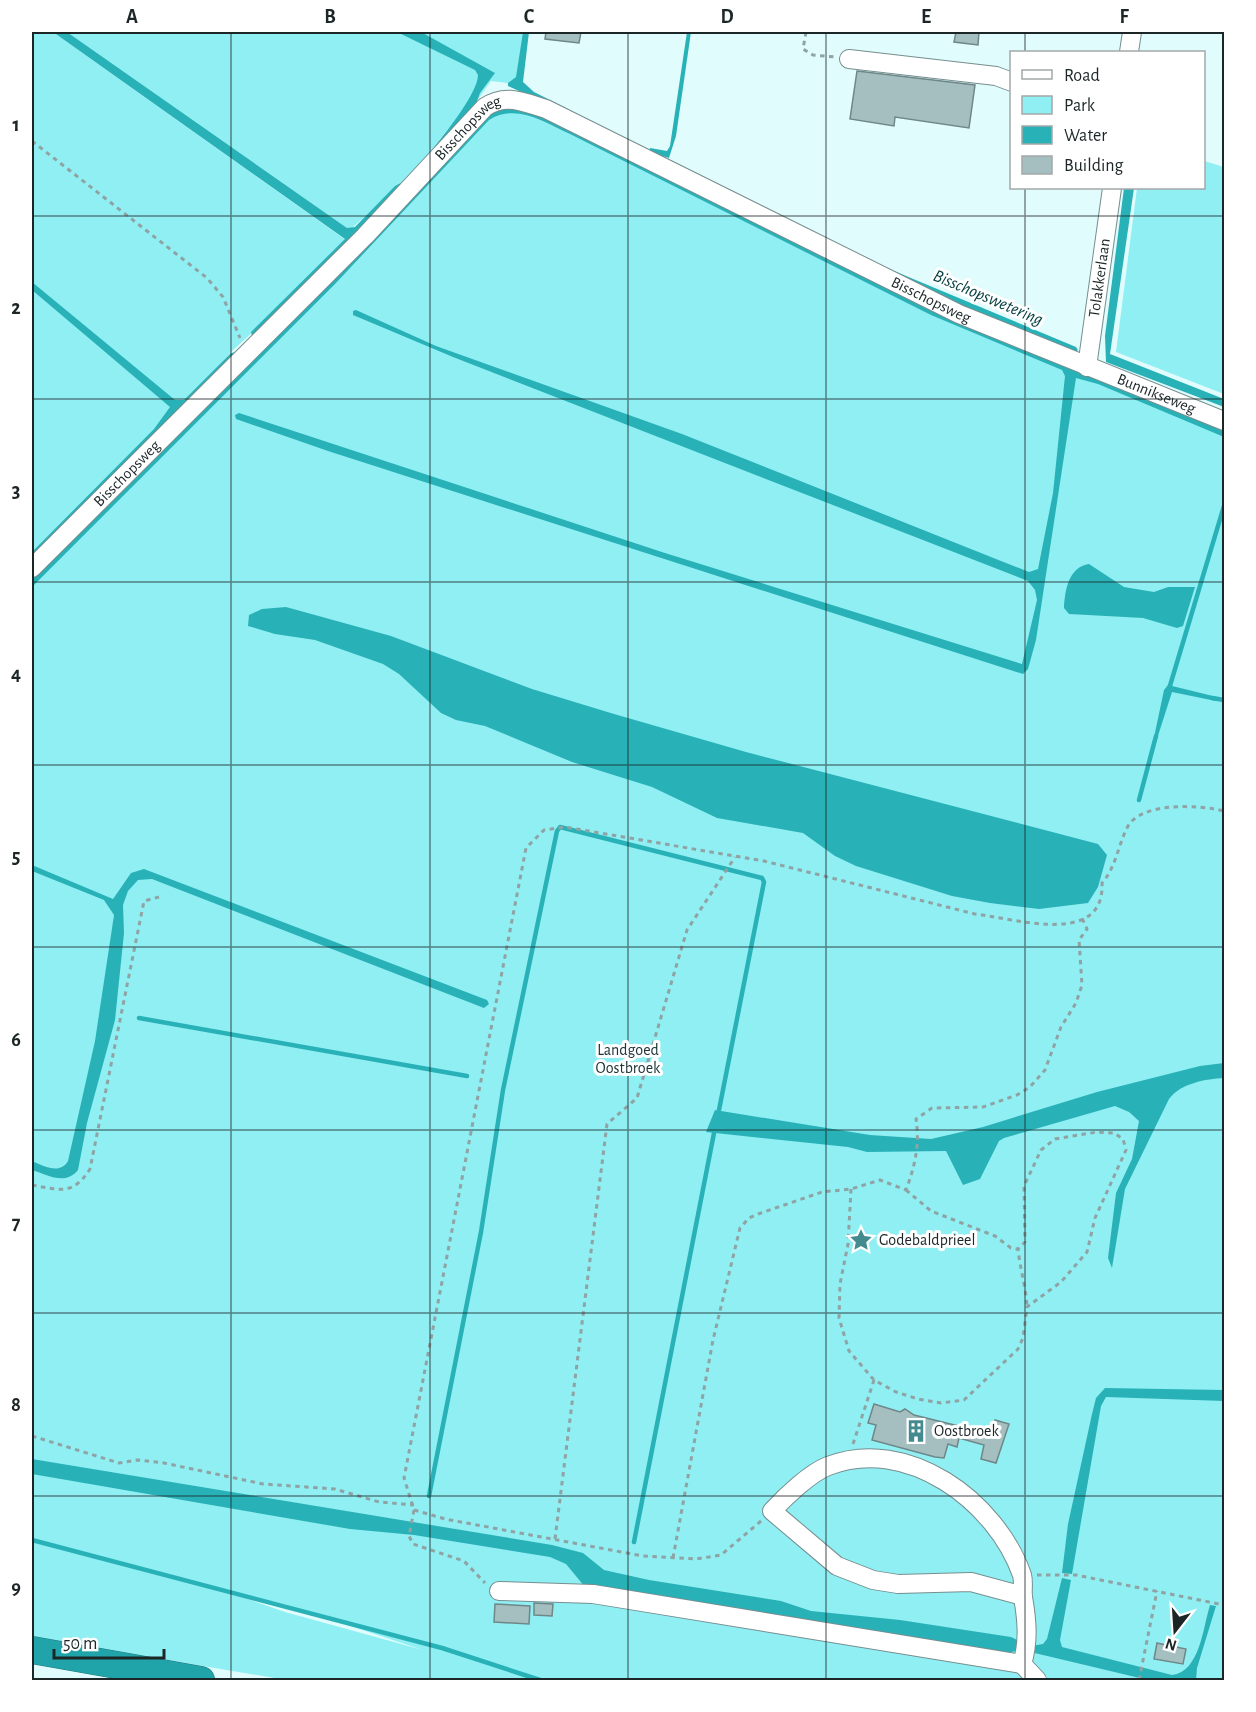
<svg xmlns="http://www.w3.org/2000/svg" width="1256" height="1712" font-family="'Alegreya Sans',sans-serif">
  <rect width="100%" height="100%" fill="#e1fcfd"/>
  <path fill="#90eff3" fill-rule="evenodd" d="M 32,32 L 53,32 L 350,243 L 233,350 L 180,409 L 32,560 Z
    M 67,32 L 528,32 L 517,84 L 491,81 L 478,99 L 455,120 L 411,176 L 352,228 L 347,228 Z
    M 502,103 L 1224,425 L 1224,1680 L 286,1680 L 32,1637 L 32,577 ZM 222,1590 L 287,1605 L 423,1650 L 285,1612 Z
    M 1204,161 L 1224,167 L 1224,394 L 1116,352 L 1137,188 L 1204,188 Z"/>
  <path fill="#28b2b8" d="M 53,32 L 67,32 L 347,228 L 355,227 L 395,186 L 412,177 L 252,336 L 251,332 L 345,239 Z
    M 397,32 L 421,32 L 495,73 L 480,93 L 476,104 L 424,160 C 437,143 478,95 478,75 L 475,70 Z
    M 523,32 L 529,32 L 523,82 L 534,92 L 568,109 L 567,113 L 508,86 L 508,83 L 516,77 Z
    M 687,32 L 691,32 L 676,136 L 669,158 L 649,152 L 650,148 L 667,151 L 670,146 Z
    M 520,106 L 922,304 L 1224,430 L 1224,437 L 1098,384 L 1076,378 L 1036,640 L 1028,669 L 1023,674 L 328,451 L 236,419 L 235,415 L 239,413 L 665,553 L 1022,664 L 1037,600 L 1035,590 L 1028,581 L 453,357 L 353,315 L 353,311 L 356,310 L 436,346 L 682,434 L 1029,572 L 1038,569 L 1053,493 L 1065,376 L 1062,370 L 931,315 L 570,134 C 544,122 516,103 489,120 L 335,284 L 32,587 L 32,577 L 494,109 Z
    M 1124,188 L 1134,188 L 1110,354 L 1224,399 L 1224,407 L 1106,362 L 1105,336 Z
    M 887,268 L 1076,347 L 1078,350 L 1075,353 L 934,295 Z
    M 32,282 L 175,400 L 184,400 L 231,353 L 237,352 L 32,557 L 32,552 L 154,429 L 170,407 L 32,290 Z
    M 1089,564 L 1124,587 L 1154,592 L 1168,587 L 1195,587 L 1183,626 L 1177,628 L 1143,618 L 1069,614 L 1064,608 C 1065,589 1069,567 1089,564 Z
    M 286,607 L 391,636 L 532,689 L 614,714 L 746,752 L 1098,844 L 1107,855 L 1098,887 L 1088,903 L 1039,909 L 990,903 L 952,896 L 856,866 L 835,856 L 803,833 L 717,818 L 652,787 L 572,762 L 485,726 L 456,720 L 441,713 L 399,674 L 383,664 L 315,640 L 275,634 L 248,626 L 249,615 L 262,609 Z
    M 1168,685 L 1217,697 L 1216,701 L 1172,692 L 1156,742 L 1153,742 L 1164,690 Z
    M 32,865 L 113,899 L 131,873 L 144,869 L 487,1000 L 489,1004 L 484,1008 L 152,879 L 138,880 L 128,891 L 123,905 L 124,933 L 115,1020 L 87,1123 L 78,1170 C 65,1186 48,1175 32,1170 L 32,1161 C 44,1166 60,1175 68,1161 L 95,1041 L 114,915 L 104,900 L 32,871 Z
    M 1224,1063 L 1224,1078 C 1206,1079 1181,1083 1169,1099 L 1125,1189 L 1112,1268 L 1108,1258 L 1116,1193 L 1132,1159 L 1139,1121 L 1129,1112 L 1115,1106 L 1004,1138 L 999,1141 L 980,1179 L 963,1185 L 946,1151 L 867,1152 L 848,1147 L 706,1132 L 715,1110 L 870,1135 L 931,1139 L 983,1127 L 1097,1092 L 1200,1066 Z
    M 1105,1388 L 1224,1390 L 1224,1401 L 1106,1397 L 1101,1406 L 1072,1574 L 1062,1573 L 1068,1524 L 1092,1414 L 1096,1398 Z
    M 32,1459 L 552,1545 L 583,1553 L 604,1570 L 649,1580 L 781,1601 L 811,1611 L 900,1620 L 1011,1637 L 1031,1646 L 1043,1644 L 1047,1639 L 1062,1578 L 1071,1580 L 1060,1640 L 1062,1647 L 1172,1675 C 1200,1672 1203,1627 1210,1605 L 1216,1606 L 1197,1668 L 1196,1680 L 1148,1680 L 1022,1650 L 1000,1654 L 585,1587 L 566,1564 L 550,1557 L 414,1535 L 350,1529 L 32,1474 Z"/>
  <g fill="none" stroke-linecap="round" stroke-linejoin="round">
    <path stroke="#28b2b8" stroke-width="4.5" d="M 1169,689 L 1224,506
      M 1212,698 L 1224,700
      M 1139,800 L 1156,736
      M 139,1018 L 467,1076
      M 429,1496 L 481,1232 L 503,1090 L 557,831 L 560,827 L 762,878 L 764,882 L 719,1110
      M 32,1540 L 442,1648 L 540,1680
      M 634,1542 L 714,1133"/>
  </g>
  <path fill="#a5bfc0" stroke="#6e8788" stroke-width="1.5" d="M 546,32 L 581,32 L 579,43 L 545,39 Z
    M 956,32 L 979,32 L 978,45 L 954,42 Z
    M 857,71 L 975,85 L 969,128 L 895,117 L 894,126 L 850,119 Z
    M 874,1404 L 900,1412 L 905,1409 L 914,1415 L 991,1434 L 995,1420 L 1009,1424 L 996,1463 L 981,1459 L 984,1445 L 959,1438 L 957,1447 L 948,1444 L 944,1458 L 935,1457 L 872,1440 L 876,1425 L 868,1423 Z
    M 534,1603 L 553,1604 L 552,1616 L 534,1615 Z
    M 495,1604 L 530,1606 L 529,1624 L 494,1622 Z
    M 1157,1643 L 1186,1649 L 1183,1664 L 1154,1659 Z"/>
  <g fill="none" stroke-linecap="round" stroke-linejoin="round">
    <g stroke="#768e8f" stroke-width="20">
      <g id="minor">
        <path d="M 1129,52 L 1132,32"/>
        <path d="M 849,59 L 996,76 L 1012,82"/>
        <path id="s1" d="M 1087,367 L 1112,188"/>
        <path id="s2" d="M 32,568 L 365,236 L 485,107 C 506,93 523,102 546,109 L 959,314 L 1224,421"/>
        <path d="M 499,1591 L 593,1594 L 1022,1664"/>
        <path d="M 1023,1596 L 971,1582 L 898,1584 L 873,1580 L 837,1566 L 772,1511 C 785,1497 810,1473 828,1466 C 907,1435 996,1501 1022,1575 C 1024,1582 1022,1590 1023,1597 C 1027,1620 1029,1642 1022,1664 L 1037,1680"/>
      </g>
    </g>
    <g stroke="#1f787c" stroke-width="28">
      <path id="highway" d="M 32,1650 L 201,1680"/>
    </g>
    <path stroke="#8fa3a4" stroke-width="3" stroke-dasharray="4.5 4.5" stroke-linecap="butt" d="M 806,32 L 803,49 L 813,55 L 835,57
      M 32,141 L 207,278 L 223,297 L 240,338
      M 32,1185 C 59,1190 73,1196 90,1169 L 144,901 L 159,897
      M 851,1189 L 848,1244 L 840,1284 L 839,1318 L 849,1351 L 874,1380 L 896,1392 L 918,1399 L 941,1403 L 964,1400 L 1018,1349 L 1023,1338 L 1027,1307 L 1061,1282 L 1087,1252 L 1095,1218 L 1126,1150 L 1123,1139 L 1114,1133 L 1097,1132 L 1055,1139 L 1041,1150 L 1024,1186 L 1025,1242 L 1018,1249
      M 906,1190 L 931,1211 L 995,1236 L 1011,1248 L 1018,1249 C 1020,1269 1026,1287 1027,1307
      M 32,1436 L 119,1463 L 137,1460 L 164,1463 L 263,1484 L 335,1489 L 379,1502 L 414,1505
      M 853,1444 L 874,1380
      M 414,1510 L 409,1536 L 413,1544 L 464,1561 L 485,1583
      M 761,1521 L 721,1555 L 696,1559 L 643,1556 L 445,1519 L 414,1510 L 404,1478 L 526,848 L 544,830 L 565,827 L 764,861 L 975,914 C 1013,918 1105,948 1102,883 C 1116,867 1118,846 1127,828 C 1140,801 1200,805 1224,811
      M 555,1539 L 607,1124 L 637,1098 L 687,930 L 735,857
      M 673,1558 L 713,1340 L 740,1228 L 749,1218 L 758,1214 L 822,1192 L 851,1189 L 880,1180 L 906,1190 C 915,1166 920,1144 916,1119 L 932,1108 L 983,1107 L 1017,1095 L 1030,1087 L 1045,1070 L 1061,1027 L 1076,1003 L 1082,985 L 1079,940 L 1087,929 L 1082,918
      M 1037,1575 L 1076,1575 L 1224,1605
      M 1139,1680 L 1157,1591"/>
    <use href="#minor" stroke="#fff" stroke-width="18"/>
    <use href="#highway" stroke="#21a4a9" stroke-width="27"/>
  </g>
  <path fill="none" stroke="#1c2627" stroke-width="1.5" stroke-opacity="0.55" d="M 231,32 L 231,1680M 430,32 L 430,1680M 628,32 L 628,1680M 826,32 L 826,1680M 1025,32 L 1025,52M 1025,188 L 1025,1680M 32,216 L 1224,216M 32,399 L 1224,399M 32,582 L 1224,582M 32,765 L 1224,765M 32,947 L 1224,947M 32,1130 L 1224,1130M 32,1313 L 1224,1313M 32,1496 L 1224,1496"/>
  <defs>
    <g id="sight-bare" transform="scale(1.8)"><path d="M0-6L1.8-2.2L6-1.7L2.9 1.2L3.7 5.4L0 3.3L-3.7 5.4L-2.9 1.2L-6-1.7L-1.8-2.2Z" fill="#438b8e" stroke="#fff" stroke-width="2.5" paint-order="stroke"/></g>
    <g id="building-bare" transform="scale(1.8)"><path d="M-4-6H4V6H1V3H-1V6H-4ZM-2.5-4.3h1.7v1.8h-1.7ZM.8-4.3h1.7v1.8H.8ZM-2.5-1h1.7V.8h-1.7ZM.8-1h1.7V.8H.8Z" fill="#438b8e" stroke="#fff" stroke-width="2.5" paint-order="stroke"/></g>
  </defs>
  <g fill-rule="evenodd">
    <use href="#sight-bare" x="861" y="1240"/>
    <use href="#building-bare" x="916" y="1431"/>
  </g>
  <g text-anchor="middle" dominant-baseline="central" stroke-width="6" stroke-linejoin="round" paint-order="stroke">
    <g font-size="16" fill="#1c2627" stroke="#fff">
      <text stroke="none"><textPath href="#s2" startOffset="620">Bisschopsweg</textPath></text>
      <text stroke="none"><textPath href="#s1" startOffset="90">Tolakkerlaan</textPath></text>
      <text stroke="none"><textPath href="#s2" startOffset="1140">Bisschopsweg</textPath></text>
      <text stroke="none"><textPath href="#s2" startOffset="1384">Bunnikseweg</textPath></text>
      <text stroke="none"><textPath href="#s2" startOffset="134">Bisschopsweg</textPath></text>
    </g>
    <g font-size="16" fill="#203637" stroke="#fff">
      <text x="628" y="1050">Landgoed<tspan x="628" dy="18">Oostbroek</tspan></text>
    </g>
    <g font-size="16" fill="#1c2627" stroke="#fff" text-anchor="start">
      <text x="879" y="1240">Godebaldprieel</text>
      <text x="934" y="1431">Oostbroek</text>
    </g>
    <g font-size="18" font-style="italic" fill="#003d3f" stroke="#fff">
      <text transform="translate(988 298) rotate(23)">Bisschopswetering</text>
    </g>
  </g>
  <rect width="1256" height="1712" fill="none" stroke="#ffffff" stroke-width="66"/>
  <rect x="1010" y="51" width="195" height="138" fill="#ffffff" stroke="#a4a8a9" stroke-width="1.5"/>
  <rect x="1022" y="70" width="30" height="9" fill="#ffffff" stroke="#a4a8a9" stroke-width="1.5"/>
  <text x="1064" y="81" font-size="18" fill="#1c2627">Road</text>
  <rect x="1022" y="96" width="30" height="18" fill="#90eff3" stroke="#a4a8a9" stroke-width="1.5"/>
  <text x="1064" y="111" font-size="18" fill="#1c2627">Park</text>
  <rect x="1022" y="126" width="30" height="18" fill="#28b2b8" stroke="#a4a8a9" stroke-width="1.5"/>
  <text x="1064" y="141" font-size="18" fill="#1c2627">Water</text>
  <rect x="1022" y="156" width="30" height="18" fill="#a5bfc0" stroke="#a4a8a9" stroke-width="1.5"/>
  <text x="1064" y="171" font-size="18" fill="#1c2627">Building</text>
  <g transform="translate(1175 1631) rotate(197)" stroke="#ffffff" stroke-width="4.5" paint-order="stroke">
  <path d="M0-4.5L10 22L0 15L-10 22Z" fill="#1c2627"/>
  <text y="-9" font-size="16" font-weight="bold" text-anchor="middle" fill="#1c2627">N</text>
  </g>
  <path d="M54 1649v9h110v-9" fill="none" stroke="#1c2627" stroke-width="3"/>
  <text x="63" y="1649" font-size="18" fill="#1c2627" stroke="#ffffff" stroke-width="4.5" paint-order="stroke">50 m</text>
  <rect x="33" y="33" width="1190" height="1646" fill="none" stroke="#1c2627" stroke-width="2"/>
  <g font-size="20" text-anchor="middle" font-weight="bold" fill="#1c2627">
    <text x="132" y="23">A</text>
    <text x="330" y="23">B</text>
    <text x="529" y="23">C</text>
    <text x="727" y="23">D</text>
    <text x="926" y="23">E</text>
    <text x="1124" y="23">F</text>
    <text x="16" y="131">1</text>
    <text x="16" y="314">2</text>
    <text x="16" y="497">3</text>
    <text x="16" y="680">4</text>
    <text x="16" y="863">5</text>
    <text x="16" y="1046">6</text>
    <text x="16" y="1229">7</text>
    <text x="16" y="1411">8</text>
    <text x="16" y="1594">9</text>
  </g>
</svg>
